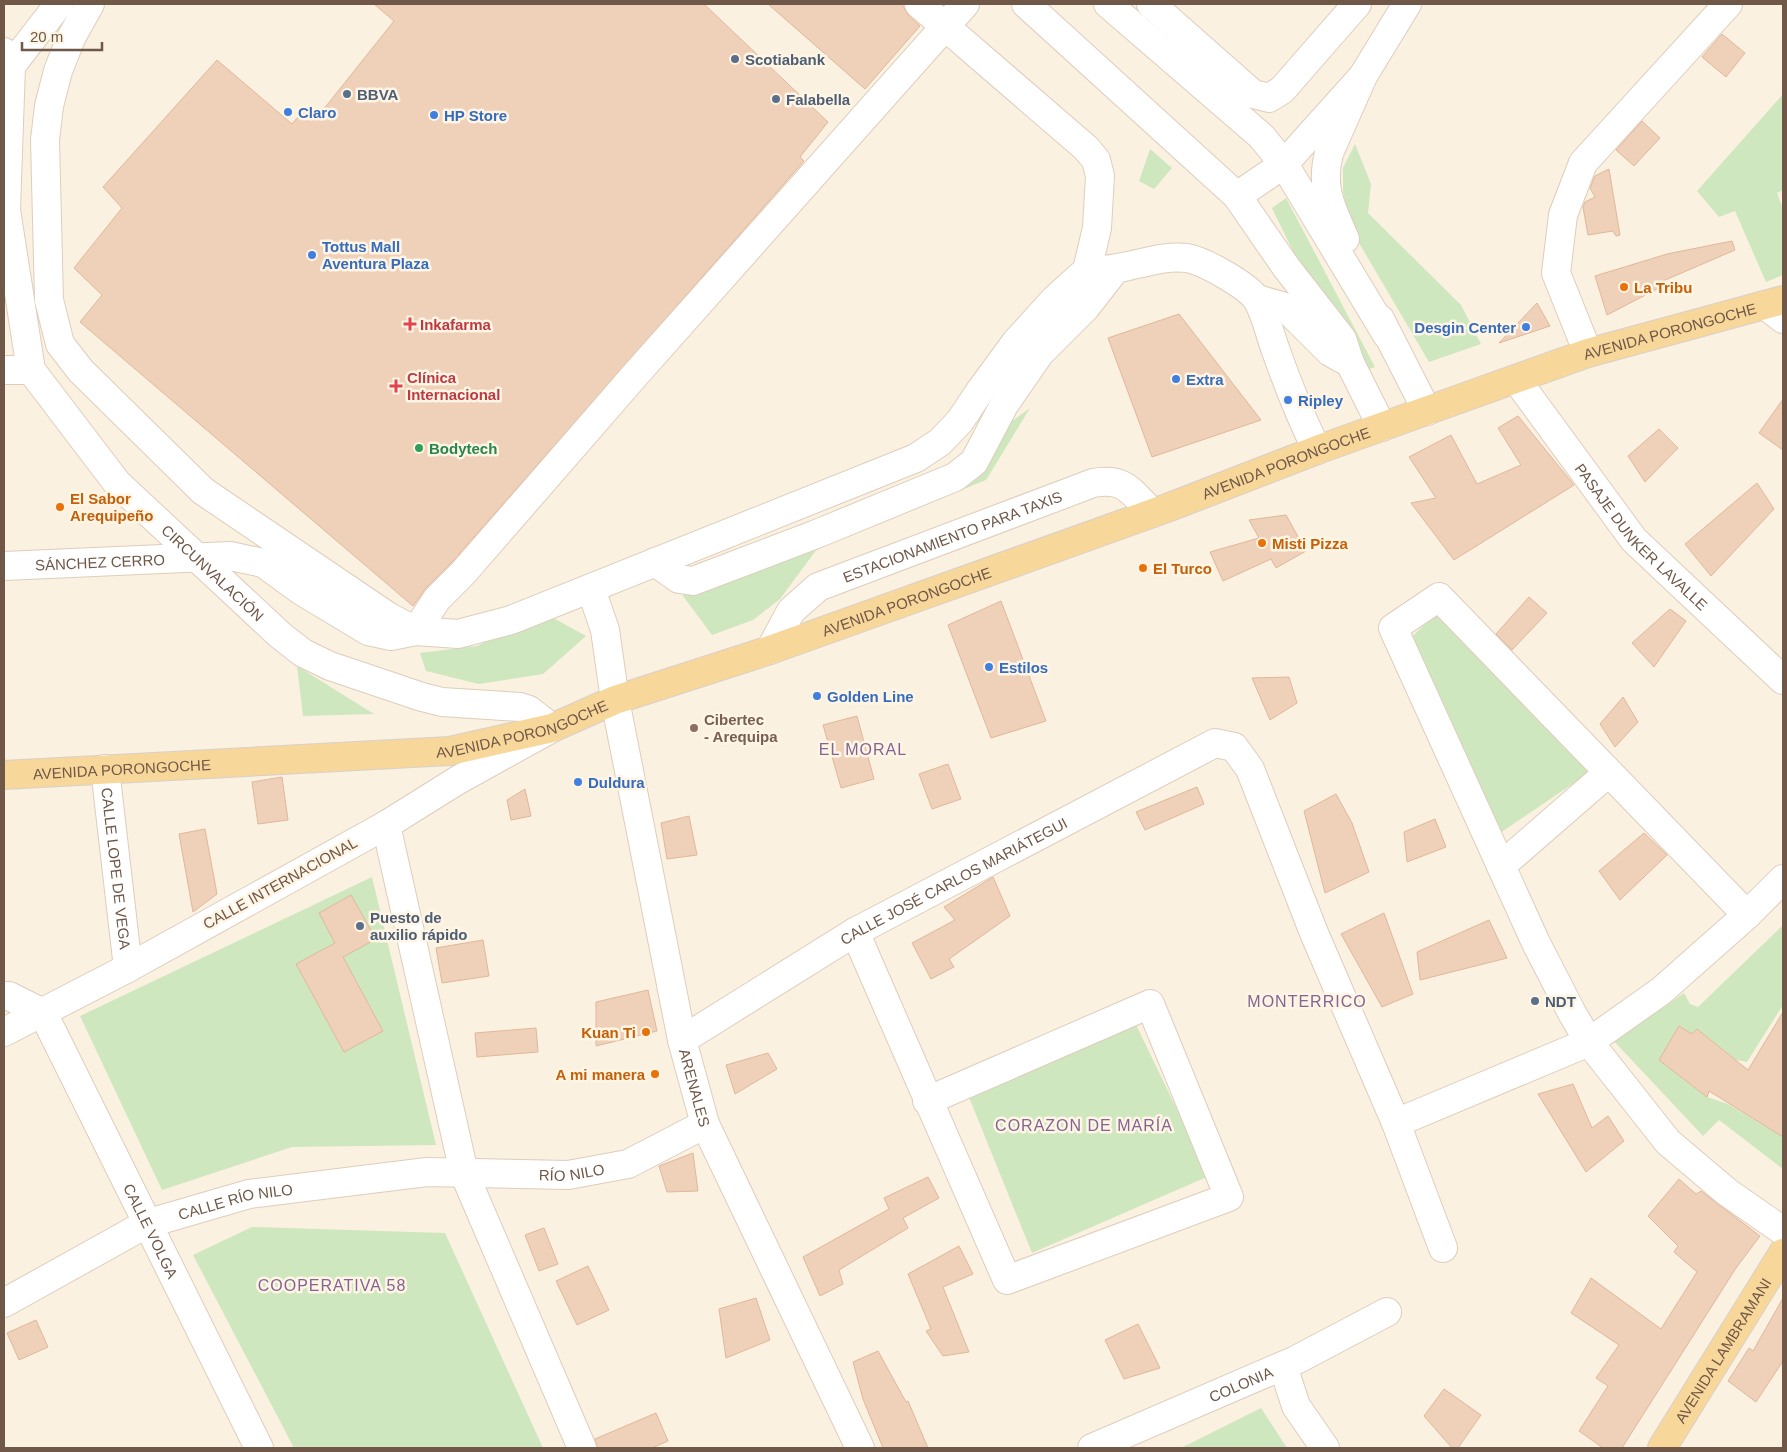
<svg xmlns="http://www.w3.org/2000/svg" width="1787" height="1452" font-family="Arial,sans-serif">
  <rect width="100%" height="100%" fill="#fbf1e0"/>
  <path fill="#cee7bf" d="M 1783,94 L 1783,190 L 1777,193 L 1783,209 L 1783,275 L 1766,282 L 1735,211 L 1719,217 L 1697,191 Z
    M 1355,144 L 1371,184 L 1368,213 L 1461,305 L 1481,344 L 1429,362 L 1352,231 L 1343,192 L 1343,168 Z
    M 1150,149 L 1172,168 L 1154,189 L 1139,181 Z
    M 1286,198 L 1375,367 L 1353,375 L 1272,208 Z
    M 1030,408 L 986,480 L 817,549 L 780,599 L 753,620 L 712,635 L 683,596 L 707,565 L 921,488 Z
    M 1443,608 L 1596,768 L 1500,833 L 1406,642 Z
    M 546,614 L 586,636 L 543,674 L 479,684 L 426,671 L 420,653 L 477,646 Z
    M 297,666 L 374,714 L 303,716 Z
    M 372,877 L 436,1145 L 292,1147 L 162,1190 L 80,1016 Z
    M 1783,925 L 1783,1005 L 1747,1062 L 1736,1060 L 1697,1029 L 1692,1034 L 1679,1026 L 1659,1060 L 1707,1097 L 1728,1104 L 1783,1137 L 1783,1169 L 1719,1120 L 1703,1136 L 1611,1038 L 1613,1035 L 1645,1020 L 1684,993 L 1690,1004 L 1698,1007 Z
    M 1126,1004 L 1209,1176 L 1032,1253 L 960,1075 Z
    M 252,1227 L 445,1233 L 543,1448 L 294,1448 L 193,1255 Z
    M 1261,1408 L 1287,1448 L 1181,1448 Z"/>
  <path fill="#efd0b8" stroke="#e1b79a" d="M 374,4 L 704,4 L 828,122 L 800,157 L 804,161 L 452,562 L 426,588 L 413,606 L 80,322 L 102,295 L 74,268 L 122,208 L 103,187 L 217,60 L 292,124 L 303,111 L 315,120 L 394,21 Z
    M 768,4 L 902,4 L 908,15 L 920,26 L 865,89 Z
    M 1722,34 L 1745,53 L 1726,77 L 1702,57 Z
    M 1642,121 L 1660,138 L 1634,166 L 1616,150 Z
    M 1609,169 L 1620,235 L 1616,236 L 1613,231 L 1588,235 L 1583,207 L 1585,202 L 1595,197 L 1590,188 L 1595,176 Z
    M 1732,241 L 1735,250 L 1656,284 L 1657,289 L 1607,315 L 1595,276 L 1667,254 Z
    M 1537,303 L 1550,326 L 1499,343 Z
    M 1179,314 L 1261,420 L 1152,457 L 1108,338 Z
    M 1783,399 L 1783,450 L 1759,433 Z
    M 1518,416 L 1574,485 L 1454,560 L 1411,503 L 1436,498 L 1409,457 L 1451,435 L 1477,484 L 1521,465 L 1498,428 Z
    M 1659,429 L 1678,448 L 1645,482 L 1628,456 Z
    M 1757,483 L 1774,509 L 1711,576 L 1685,544 Z
    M 1286,515 L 1306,551 L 1276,568 L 1271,559 L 1223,581 L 1210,552 L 1259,538 L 1249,520 Z
    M 1529,597 L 1547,613 L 1512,650 L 1496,634 Z
    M 1001,601 L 1046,721 L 991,738 L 948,625 Z
    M 1670,609 L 1686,621 L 1654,667 L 1632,643 Z
    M 1289,677 L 1297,703 L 1270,720 L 1252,678 Z
    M 1623,697 L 1638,722 L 1615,747 L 1600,724 Z
    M 857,716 L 874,779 L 841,788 L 823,725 Z
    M 948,764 L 961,799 L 932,809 L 919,774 Z
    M 282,777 L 288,820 L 258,824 L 252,782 Z
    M 1197,787 L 1204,804 L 1145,830 L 1136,812 Z
    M 525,789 L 531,816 L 511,820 L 507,800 Z
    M 1336,794 L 1352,823 L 1369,872 L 1325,893 L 1304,811 Z
    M 689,816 L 697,855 L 667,859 L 661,823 Z
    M 1435,819 L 1446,847 L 1407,862 L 1404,832 Z
    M 205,829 L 217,894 L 193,912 L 179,834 Z
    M 1644,833 L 1667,855 L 1620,900 L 1599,871 Z
    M 993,877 L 1010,916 L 949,959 L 954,967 L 931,979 L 912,943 L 955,920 L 944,907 Z
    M 351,895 L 376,939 L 343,957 L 383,1031 L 344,1052 L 296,964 L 335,943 L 319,913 Z
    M 1384,913 L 1413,994 L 1382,1007 L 1341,934 Z
    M 1489,920 L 1507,958 L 1420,980 L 1417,952 Z
    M 483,940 L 489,976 L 442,983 L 436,948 Z
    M 648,990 L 657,1031 L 596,1046 L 596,1002 Z
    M 1783,1012 L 1783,1137 L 1709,1091 L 1707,1097 L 1659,1060 L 1679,1026 L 1692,1034 L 1697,1029 L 1748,1070 Z
    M 536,1028 L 538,1052 L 477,1057 L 475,1033 Z
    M 768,1053 L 777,1069 L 735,1094 L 726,1065 Z
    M 1573,1084 L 1592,1128 L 1608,1116 L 1624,1141 L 1586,1172 L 1538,1094 Z
    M 693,1153 L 698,1191 L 667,1192 L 659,1166 Z
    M 928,1177 L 939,1198 L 903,1218 L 908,1228 L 839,1270 L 843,1284 L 820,1296 L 803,1257 L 889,1209 L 884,1198 Z
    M 1679,1179 L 1696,1194 L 1701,1191 L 1760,1236 L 1736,1268 L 1622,1448 L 1603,1448 L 1579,1431 L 1608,1386 L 1596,1378 L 1619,1345 L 1571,1313 L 1591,1278 L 1661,1329 L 1697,1272 L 1674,1252 L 1678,1246 L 1648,1216 Z
    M 544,1228 L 558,1264 L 539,1271 L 525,1235 Z
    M 959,1246 L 973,1274 L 943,1287 L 969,1352 L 943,1356 L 926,1331 L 931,1329 L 908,1274 Z
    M 588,1266 L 609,1310 L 577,1325 L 556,1281 Z
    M 756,1298 L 770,1340 L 726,1358 L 719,1309 Z
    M 1783,1298 L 1783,1361 L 1756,1402 L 1728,1381 L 1749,1348 L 1753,1351 Z
    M 36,1320 L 48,1347 L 19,1360 L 7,1333 Z
    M 1138,1324 L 1160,1368 L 1124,1379 L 1105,1340 Z
    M 878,1351 L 906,1402 L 908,1401 L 928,1448 L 883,1448 L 863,1399 L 853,1362 Z
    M 1444,1389 L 1481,1415 L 1458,1448 L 1452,1448 L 1424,1416 Z
    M 656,1413 L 668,1441 L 652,1448 L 597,1448 L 595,1439 Z"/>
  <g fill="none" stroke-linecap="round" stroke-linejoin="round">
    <g stroke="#decdbc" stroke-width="30">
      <g id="minor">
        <path d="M 90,4 L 71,38 L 58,71 L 49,106 L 45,140 L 49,300 L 60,344 L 81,371 L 203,491 L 389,617 L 416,631"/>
        <path d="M 1026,4 L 1237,196 L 1286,267 L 1342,339 L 1350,363"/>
        <path d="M 1108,4 L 1261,136 L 1284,164 L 1387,335"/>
        <path d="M 1151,4 L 1253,94 L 1269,98 L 1282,90 L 1357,4"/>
        <path id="s1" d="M 4,52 L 11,66 L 6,210 L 31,370 L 117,483 L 280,635 L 303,653 L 330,666 L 422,697 L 442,702 L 520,707 L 529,710 L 552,728 L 458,780 L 386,825 L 128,968 L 4,1032"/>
        <path d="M 11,66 L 59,4"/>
        <path d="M 1237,196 L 1284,164 L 1363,76 L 1407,4"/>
        <path d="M 1345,239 C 1331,207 1320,188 1329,153 L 1363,76"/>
        <path d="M 1096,270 C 1127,271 1157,254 1187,258 C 1204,261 1249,286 1258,301 C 1266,316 1270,335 1276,351 C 1288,385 1301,418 1317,450"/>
        <path d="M 1257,299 L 1285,307 L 1330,352 L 1350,363 L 1382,427"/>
        <path d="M 1765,305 L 1783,319"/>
        <path d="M 1380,319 L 1427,411"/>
        <path d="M 1588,353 L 1556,273 L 1563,215 L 1583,163 L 1728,4"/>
        <path d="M 4,370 L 31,370"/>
        <path id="s2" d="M 1516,379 L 1634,540 L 1783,680"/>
        <path d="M 655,562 L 679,579 L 693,581 L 814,535 L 955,477 L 974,462 L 1004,405 L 1040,353 L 1086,307 L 1114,271"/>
        <path id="s3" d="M 4,566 L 230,556 L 263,563 L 300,590 L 368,631 L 391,636 L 416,631 L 458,634 L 511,620 L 916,458 L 940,442 L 960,421 L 980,391 L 1016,342 L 1055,299 L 1087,270 L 1097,228 L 1100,176 L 1096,160 L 1086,148 L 919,4"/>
        <path id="s4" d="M 591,589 L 605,630 L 615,700 L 682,1040 L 705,1124 L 860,1448"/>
        <path d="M 416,631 L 437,599 L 463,573 L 636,374 L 965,4"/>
        <path id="s5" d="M 770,650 L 791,611 L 818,587 L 1093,483 C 1126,477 1130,492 1153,513"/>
        <path id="s6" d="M 105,769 L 128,968"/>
        <path d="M 386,825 L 464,1173 L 582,1448"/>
        <path d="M 1501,866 L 1608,773"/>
        <path d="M 1747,915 L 1439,597 L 1393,628 L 1536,943 L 1572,1013 L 1589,1042 L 1668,1142 L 1727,1192 L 1783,1231"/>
        <path d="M 855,932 L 1007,1280 L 1229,1197 L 1150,1004 L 927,1101"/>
        <path id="s7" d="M 4,996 L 9,996 L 43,1013 L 259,1448"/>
        <path id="s8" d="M 682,1040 L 855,932 L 1215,743 L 1234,747 L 1250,769 L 1314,933 L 1396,1123 L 1443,1248"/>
        <path d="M 1396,1123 L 1589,1042 L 1661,991 L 1747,915 L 1783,879"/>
        <path id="s9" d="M 4,1303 L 146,1224 L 249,1194 L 427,1172 L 568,1175 L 628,1164 L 705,1124"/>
        <path d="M 1283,1366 L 1296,1406 L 1325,1448"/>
        <path id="s10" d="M 1092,1448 L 1296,1360 L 1387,1312"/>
      </g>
    </g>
    <g stroke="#d7d0cc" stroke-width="30">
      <g id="major">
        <path id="s11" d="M 4,775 L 450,751 L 552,728 L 615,700 L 770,650 L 1167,508 L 1317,450 L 1588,353 L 1783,300"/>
        <path id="s12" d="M 1662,1448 L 1783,1253"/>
      </g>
    </g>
    <use href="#minor" stroke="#fff" stroke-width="28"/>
    <use href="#major" stroke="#f8d79a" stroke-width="28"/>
  </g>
  <g fill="#5c6f8a" stroke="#fef5e5" stroke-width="2">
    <circle cx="735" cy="59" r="5"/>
    <circle cx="347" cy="94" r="5"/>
    <circle cx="776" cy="99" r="5"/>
    <circle cx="360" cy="926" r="5"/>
    <circle cx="1535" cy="1001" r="5"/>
  </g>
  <g fill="#3f7fe0" stroke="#fef5e5" stroke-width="2">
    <circle cx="288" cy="112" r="5"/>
    <circle cx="434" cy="115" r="5"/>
    <circle cx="312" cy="255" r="5"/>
    <circle cx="1526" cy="327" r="5"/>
    <circle cx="1176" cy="379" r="5"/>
    <circle cx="1288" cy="400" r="5"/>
    <circle cx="989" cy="667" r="5"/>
    <circle cx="817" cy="696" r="5"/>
    <circle cx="578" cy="782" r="5"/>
  </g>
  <g fill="#e8710a" stroke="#fef5e5" stroke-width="2">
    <circle cx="1624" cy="287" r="5"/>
    <circle cx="60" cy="507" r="5"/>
    <circle cx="1262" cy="543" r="5"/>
    <circle cx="1143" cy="568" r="5"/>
    <circle cx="646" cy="1032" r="5"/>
    <circle cx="655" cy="1074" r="5"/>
  </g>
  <g fill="#e0444e" stroke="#fef5e5" stroke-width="2">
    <path d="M407.5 316.5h5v5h5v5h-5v5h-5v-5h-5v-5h5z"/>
    <path d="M393.5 378.5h5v5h5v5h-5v5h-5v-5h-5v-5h5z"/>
  </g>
  <circle fill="#2e9e5b" stroke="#fef5e5" stroke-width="2" cx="419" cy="448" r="5"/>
  <circle fill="#8d6e63" stroke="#fef5e5" stroke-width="2" cx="694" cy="728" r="5"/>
  <g text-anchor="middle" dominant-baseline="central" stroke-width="5" stroke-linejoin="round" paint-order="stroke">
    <g font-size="15" font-weight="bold" fill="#4e5e75" stroke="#fef5e5" text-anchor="start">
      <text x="745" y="59">Scotiabank</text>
      <text x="357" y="94">BBVA</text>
      <text x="786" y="99">Falabella</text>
      <text x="370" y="917">Puesto de<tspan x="370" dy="17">auxilio rápido</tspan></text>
      <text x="1545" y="1001">NDT</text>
    </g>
    <g font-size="15" font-weight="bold" fill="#366cbe" stroke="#fef5e5" text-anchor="start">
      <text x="298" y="112">Claro</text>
      <text x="444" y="115">HP Store</text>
      <text x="322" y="246">Tottus Mall<tspan x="322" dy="17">Aventura Plaza</tspan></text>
      <text x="1516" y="327" text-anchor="end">Desgin Center</text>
      <text x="1186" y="379">Extra</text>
      <text x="1298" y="400">Ripley</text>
      <text x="999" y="667">Estilos</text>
      <text x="827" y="696">Golden Line</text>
      <text x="588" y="782">Duldura</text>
    </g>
    <g font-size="15" font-weight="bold" fill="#c56008" stroke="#fef5e5" text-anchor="start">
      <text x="1634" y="287">La Tribu</text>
      <text x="70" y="498">El Sabor<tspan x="70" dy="17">Arequipeño</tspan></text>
      <text x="1272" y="543">Misti Pizza</text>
      <text x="1153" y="568">El Turco</text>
      <text x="636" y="1032" text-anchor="end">Kuan Ti</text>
      <text x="645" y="1074" text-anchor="end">A mi manera</text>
    </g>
    <g font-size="15" font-weight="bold" fill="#be3a42" stroke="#fef5e5" text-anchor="start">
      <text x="420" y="324">Inkafarma</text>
      <text x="407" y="377">Clínica<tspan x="407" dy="17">Internacional</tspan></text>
    </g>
    <g font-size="15" fill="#705848" stroke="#fef5e5">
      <text stroke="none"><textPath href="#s11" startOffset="1738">AVENIDA PORONGOCHE</textPath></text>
      <text stroke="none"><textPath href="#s11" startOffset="1332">AVENIDA PORONGOCHE</textPath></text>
      <text stroke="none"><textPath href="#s5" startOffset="224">ESTACIONAMIENTO PARA TAXIS</textPath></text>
      <text stroke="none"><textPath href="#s2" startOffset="202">PASAJE DUNKER LAVALLE</textPath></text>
      <text stroke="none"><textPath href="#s3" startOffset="96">SÁNCHEZ CERRO</textPath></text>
      <text stroke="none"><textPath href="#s1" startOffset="595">CIRCUNVALACIÓN</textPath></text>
      <text stroke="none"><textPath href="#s11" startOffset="928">AVENIDA PORONGOCHE</textPath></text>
      <text stroke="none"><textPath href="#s11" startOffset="522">AVENIDA PORONGOCHE</textPath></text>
      <text stroke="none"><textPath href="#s11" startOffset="118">AVENIDA PORONGOCHE</textPath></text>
      <text stroke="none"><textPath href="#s6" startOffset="100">CALLE LOPE DE VEGA</textPath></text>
      <text stroke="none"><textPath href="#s8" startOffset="315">CALLE JOSÉ CARLOS MARIÁTEGUI</textPath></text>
      <text transform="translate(280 883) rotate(-29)">CALLE INTERNACIONAL</text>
      <text stroke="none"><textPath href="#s4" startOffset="510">ARENALES</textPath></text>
      <text stroke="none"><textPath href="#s9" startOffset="594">RÍO NILO</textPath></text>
      <text stroke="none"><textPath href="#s9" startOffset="255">CALLE RÍO NILO</textPath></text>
      <text stroke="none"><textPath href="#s7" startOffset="286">CALLE VOLGA</textPath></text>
      <text stroke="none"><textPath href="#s12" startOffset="115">AVENIDA LAMBRAMANI</textPath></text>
      <text stroke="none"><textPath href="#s10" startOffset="162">COLONIA</textPath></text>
    </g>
    <g font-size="15" font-weight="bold" fill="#27864d" stroke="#fef5e5" text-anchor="start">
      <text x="429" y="448">Bodytech</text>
    </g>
    <g font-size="15" font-weight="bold" fill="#785e54" stroke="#fef5e5" text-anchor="start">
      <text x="704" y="719">Cibertec<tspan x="704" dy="17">- Arequipa</tspan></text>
    </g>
    <g font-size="16" letter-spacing="1" fill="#856493" stroke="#fef5e5">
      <text x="863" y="749">EL MORAL</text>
      <text x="1307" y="1001">MONTERRICO</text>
      <text x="1084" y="1125">CORAZON DE MARÍA</text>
      <text x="332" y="1285">COOPERATIVA 58</text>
    </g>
  </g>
  <rect width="1787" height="1452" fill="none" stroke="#705848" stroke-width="10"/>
  <path d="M22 42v8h80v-8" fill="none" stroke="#705848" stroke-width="2.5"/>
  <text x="30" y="42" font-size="15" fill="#705848" stroke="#fef5e5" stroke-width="4" paint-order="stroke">20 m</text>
</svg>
